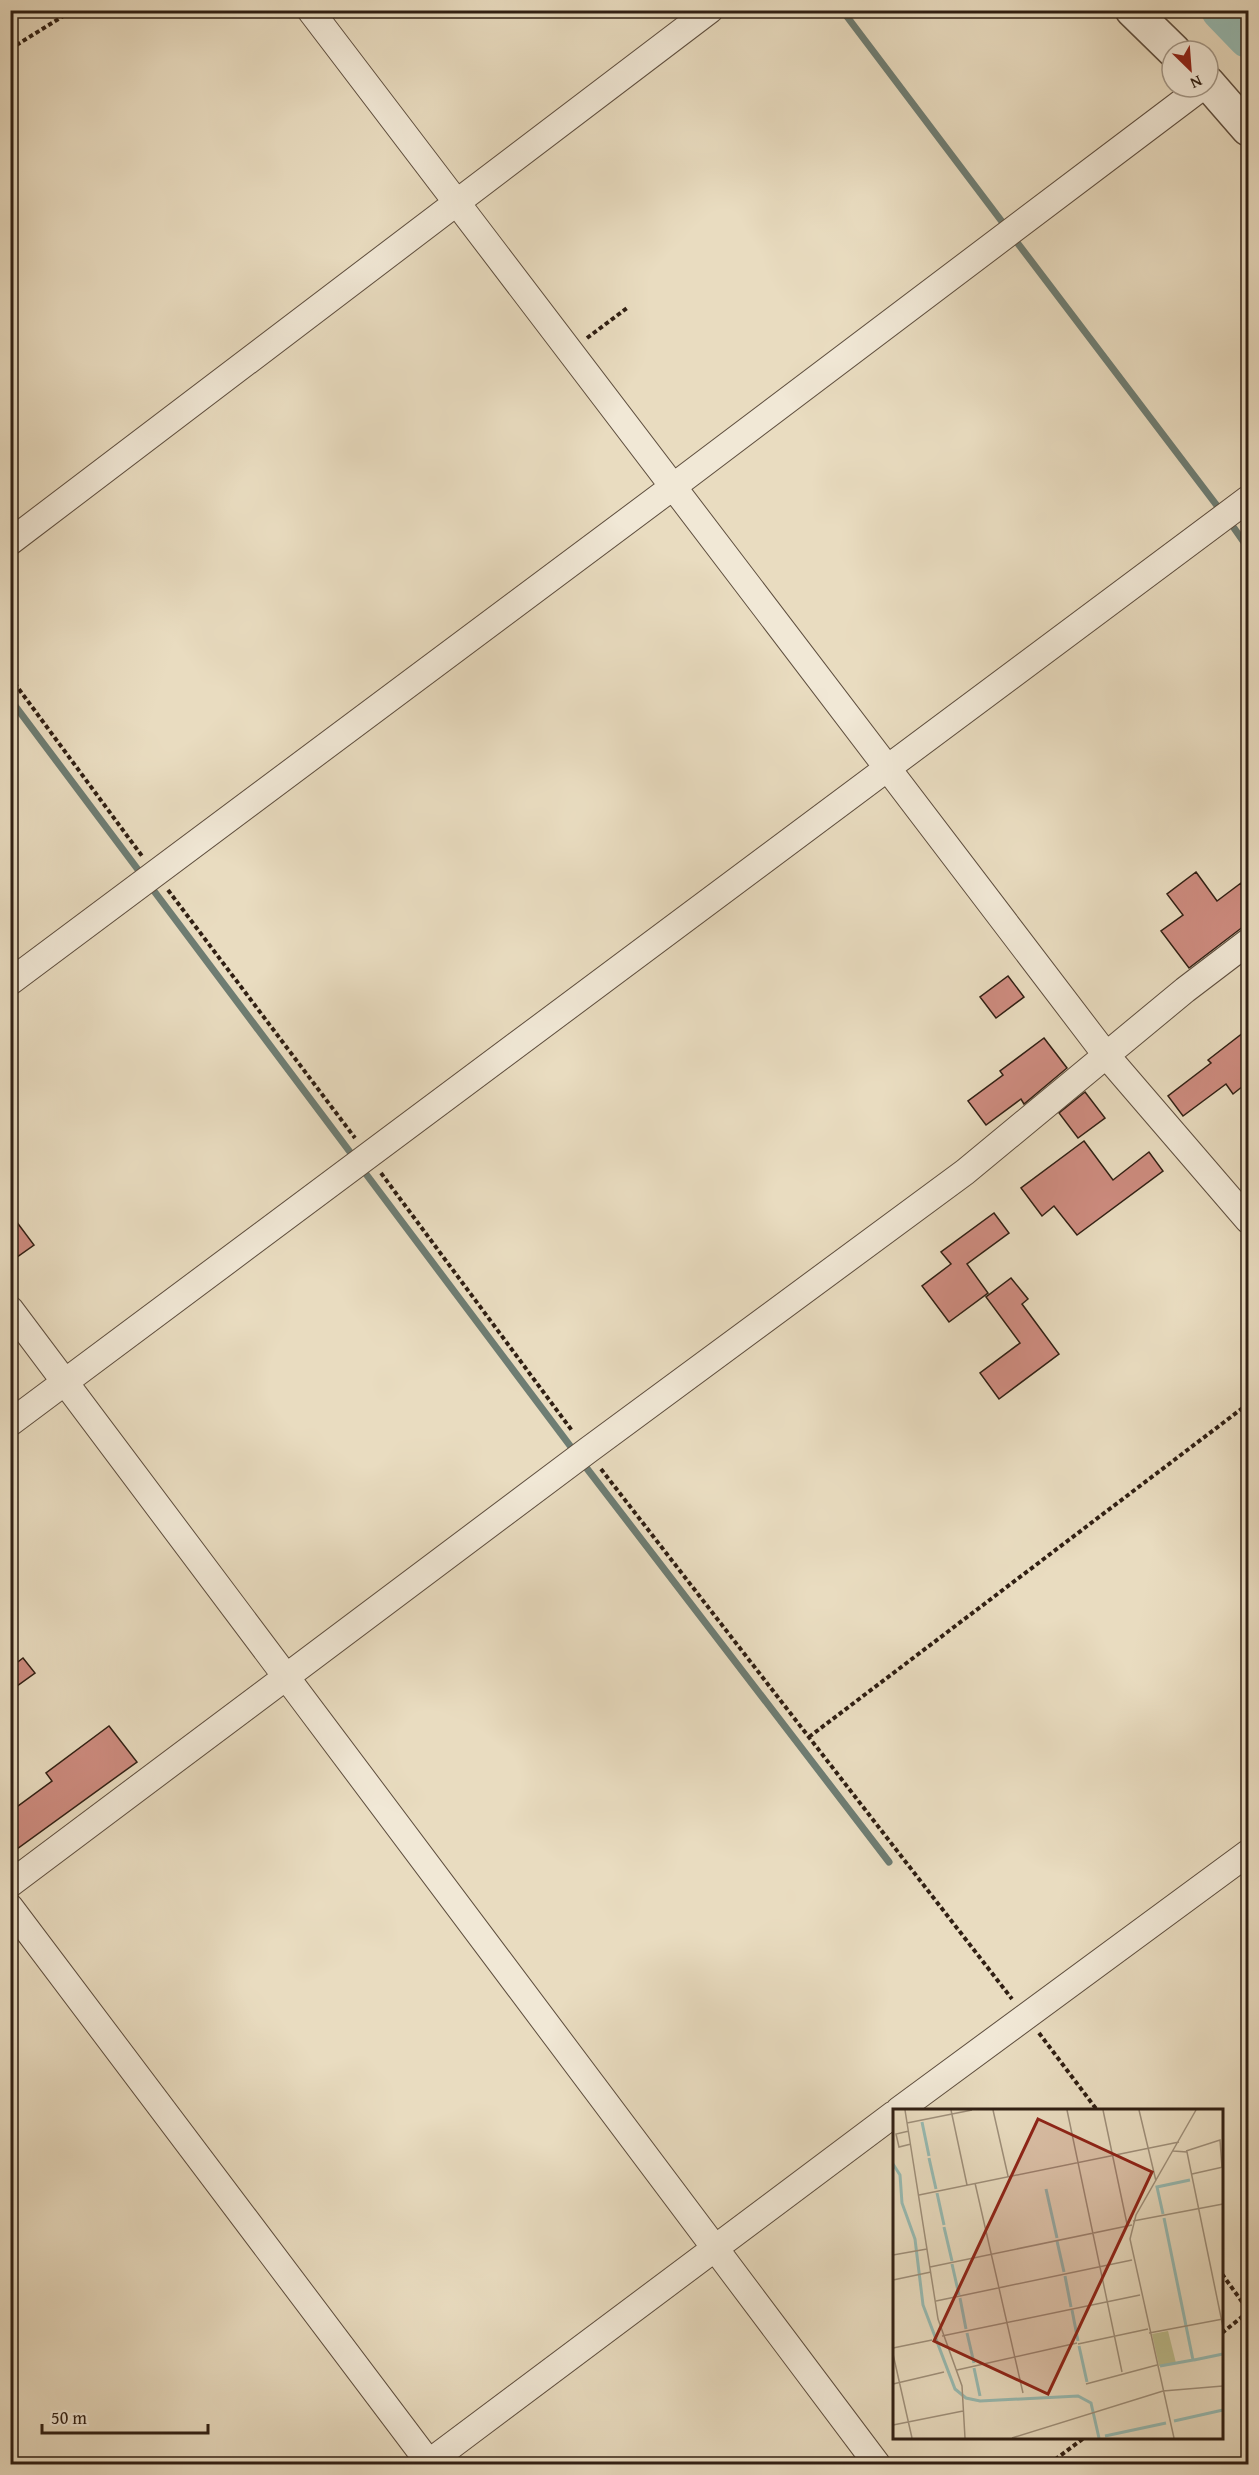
<svg xmlns="http://www.w3.org/2000/svg" width="1259" height="2475" font-family="'Gentium Book Plus',serif">
  <rect width="100%" height="100%" fill="#e9dcc0"/>
  <filter id="stains"><feTurbulence type="fractalNoise" baseFrequency=".00333" numOctaves="4"/><feColorMatrix values="0 0 0 0 .2 0 0 0 0 .09 0 0 0 0 .02 0 0 0 .5 -.17"/></filter>
  <radialGradient id="worn" r=".72"><stop offset=".6" stop-color="#630" stop-opacity="0"/><stop offset="1" stop-color="#630" stop-opacity=".3"/></radialGradient>
  <g fill="none" stroke-linecap="round" stroke-linejoin="round">
    <path stroke="#6e7d73" stroke-width="7" d="M 842,10 L 1003,223
      M 1016,241 L 1218,507
      M 1234,528 L 1248,548
      M 10,699 L 142,875
      M 151,887 L 353,1156
      M 363,1170 L 571,1447
      M 585,1466 L 889,1862"/>
    <path stroke="#97bbb3" stroke-width="40" d="M 1221,10 L 1248,38"/>
  </g>
  <path fill="#ce8c80" stroke="#301f13" stroke-width="1.5" d="M 1196,872 L 1217,901 L 1241,883 L 1248,893 L 1248,923 L 1189,968 L 1161,931 L 1183,915 L 1167,894 Z
    M 1008,976 L 1024,997 L 996,1018 L 980,997 Z
    M 1248,1029 L 1248,1082 L 1233,1094 L 1226,1084 L 1183,1116 L 1168,1096 L 1211,1063 L 1208,1060 Z
    M 1044,1038 L 1067,1068 L 1024,1104 L 1021,1099 L 986,1125 L 968,1101 L 1003,1075 L 1000,1071 Z
    M 1085,1092 L 1105,1118 L 1078,1138 L 1059,1113 Z
    M 1084,1141 L 1113,1180 L 1149,1152 L 1163,1171 L 1077,1235 L 1054,1206 L 1042,1216 L 1021,1188 Z
    M 10,1213 L 34,1245 L 10,1262 Z
    M 994,1213 L 1009,1233 L 967,1264 L 988,1293 L 949,1322 L 922,1286 L 951,1264 L 941,1252 Z
    M 1011,1278 L 1028,1299 L 1022,1304 L 1059,1354 L 999,1399 L 980,1373 L 1020,1343 L 986,1297 Z
    M 23,1658 L 35,1673 L 10,1691 L 10,1668 Z
    M 109,1726 L 137,1762 L 10,1854 L 10,1812 L 52,1781 L 46,1773 Z"/>
  <g fill="none" stroke-linecap="round" stroke-linejoin="round">
    <g stroke="#5e4e3e" stroke-width="28">
      <path id="minor" d="M 310,10 L 1106,1055 L 1248,1220
        M 10,542 L 710,10
        M 10,982 L 674,486 L 1202,87
        M 10,1309 L 877,2464
        M 10,1423 L 1248,499
        M 10,1884 L 587,1451 L 965,1172 L 1185,990 L 1248,942
        M 10,1907 L 430,2464
        M 899,2110 L 1248,1853
        M 427,2464 L 894,2114"/>
    </g>
    <g stroke="#5e4e3e" stroke-width="36">
      <path id="tertiary" d="M 1132,10 L 1174,51
        M 1208,83 L 1248,129"/>
    </g>
    <path stroke="#301f13" stroke-width="4" stroke-dasharray="4.5 3" stroke-linecap="butt" d="M 10,49 L 73,10
      M 587,338 L 627,308
      M 10,677 L 142,856
      M 168,890 L 355,1138
      M 381,1173 L 573,1432
      M 601,1469 L 1012,1999
      M 809,1737 L 1248,1404
      M 1039,2033 L 1097,2110
      M 1222,2274 L 1248,2310
      M 1242,2302 L 1248,2297
      M 1222,2333 L 1248,2312
      M 1049,2464 L 1084,2438"/>
    <use href="#minor" stroke="#f1e8d6" stroke-width="26"/>
    <use href="#tertiary" stroke="#f1e8d6" stroke-width="33"/>
  </g>
  <g transform="translate(893 2109)">
    <rect width="330" height="330" fill="#e9dcc0"/>
    <path d="M 275,222 L 283,254 L 266,257 L 259,225 Z" fill="#bdbe8e"/>
    <path fill="none" stroke="#97bbb3" stroke-width="3" d="M 29,13 L 36,47M 36,49 L 43,80M 0,55 L 7,66 L 9,94 L 22,130 L 30,196 L 62,280 L 73,289 L 87,292 L 185,287 L 198,294 L 206,329M 153,80 L 164,129M 44,84 L 51,116M 270,105 L 264,78 L 297,71M 51,118 L 59,152M 164,132 L 171,163M 59,155 L 66,186M 172,167 L 178,198M 67,189 L 73,220M 179,201 L 185,232M 74,224 L 81,254M 186,237 L 194,273M 301,251 L 330,245M 267,257 L 300,251 L 271,109M 81,259 L 87,287M 281,312 L 330,301M 212,327 L 273,314"/>
    <path fill="none" stroke="#9f907b" stroke-width="1.5" d="M 12,1 L 45,210 L 69,277 L 72,329M 58,1 L 74,76M 100,1 L 115,67M 174,1 L 229,263M 210,1 L 234,115M 246,1 L 263,72M 14,14 L 79,1M 16,22 L 3,25 L 6,38 L 18,35M 280,42 L 294,43 L 330,218M 293,42 L 327,31 L 329,59M 299,65 L 330,58M 82,74 L 130,284M 26,86 L 286,33M 240,112 L 330,95M 0,146 L 34,140M 37,158 L 239,116M 0,171 L 38,163M 43,192 L 239,151M 256,224 L 330,210M 49,227 L 247,186M 185,235 L 255,220M 0,239 L 39,231M 0,245 L 19,329M 64,261 L 184,234M 0,275 L 51,263M 193,275 L 264,256M 0,316 L 70,302M 119,329 L 270,282 L 330,277M 281,329 L 237,130 L 243,106 L 303,1"/>
    <path fill="#8f2418" fill-opacity="0.15" stroke="#8f2418" stroke-width="3" d="M 145,10 L 259,63 L 155,285 L 41,232 Z"/>
    <rect width="330" height="330" fill="none" stroke="#301f13" stroke-width="3"/>
  </g>
  <rect width="1259" height="2475" fill="none" stroke="#e9dcc0" stroke-width="36"/>
  <rect x="12" y="12" width="1235" height="2451" fill="none" stroke="#301f13" stroke-width="3"/>
  <rect x="18" y="18" width="1223" height="2439" fill="none" stroke="#301f13" stroke-width="1.5"/>
  <g transform="translate(1190 69) rotate(155)"><circle r="28" fill="#f1e8d6" stroke="#a49888" stroke-width="1.5"/>
  <path d="M0-4.5L10 22L0 15L-10 22Z" fill="#8f2418"/>
  <text y="-9" font-size="16" font-weight="bold" text-anchor="middle" fill="#301f13">N</text>
  </g>
  <path d="M42 2424v9h166v-9" fill="none" stroke="#301f13" stroke-width="3"/>
  <text x="51" y="2424" font-size="18" fill="#301f13" stroke="#f1e8d6" stroke-width="4.5" paint-order="stroke">50 m</text>
  <rect width="100%" height="100%" filter="url(#stains)"/>
  <rect width="100%" height="100%" fill="url(#worn)"/>
</svg>
